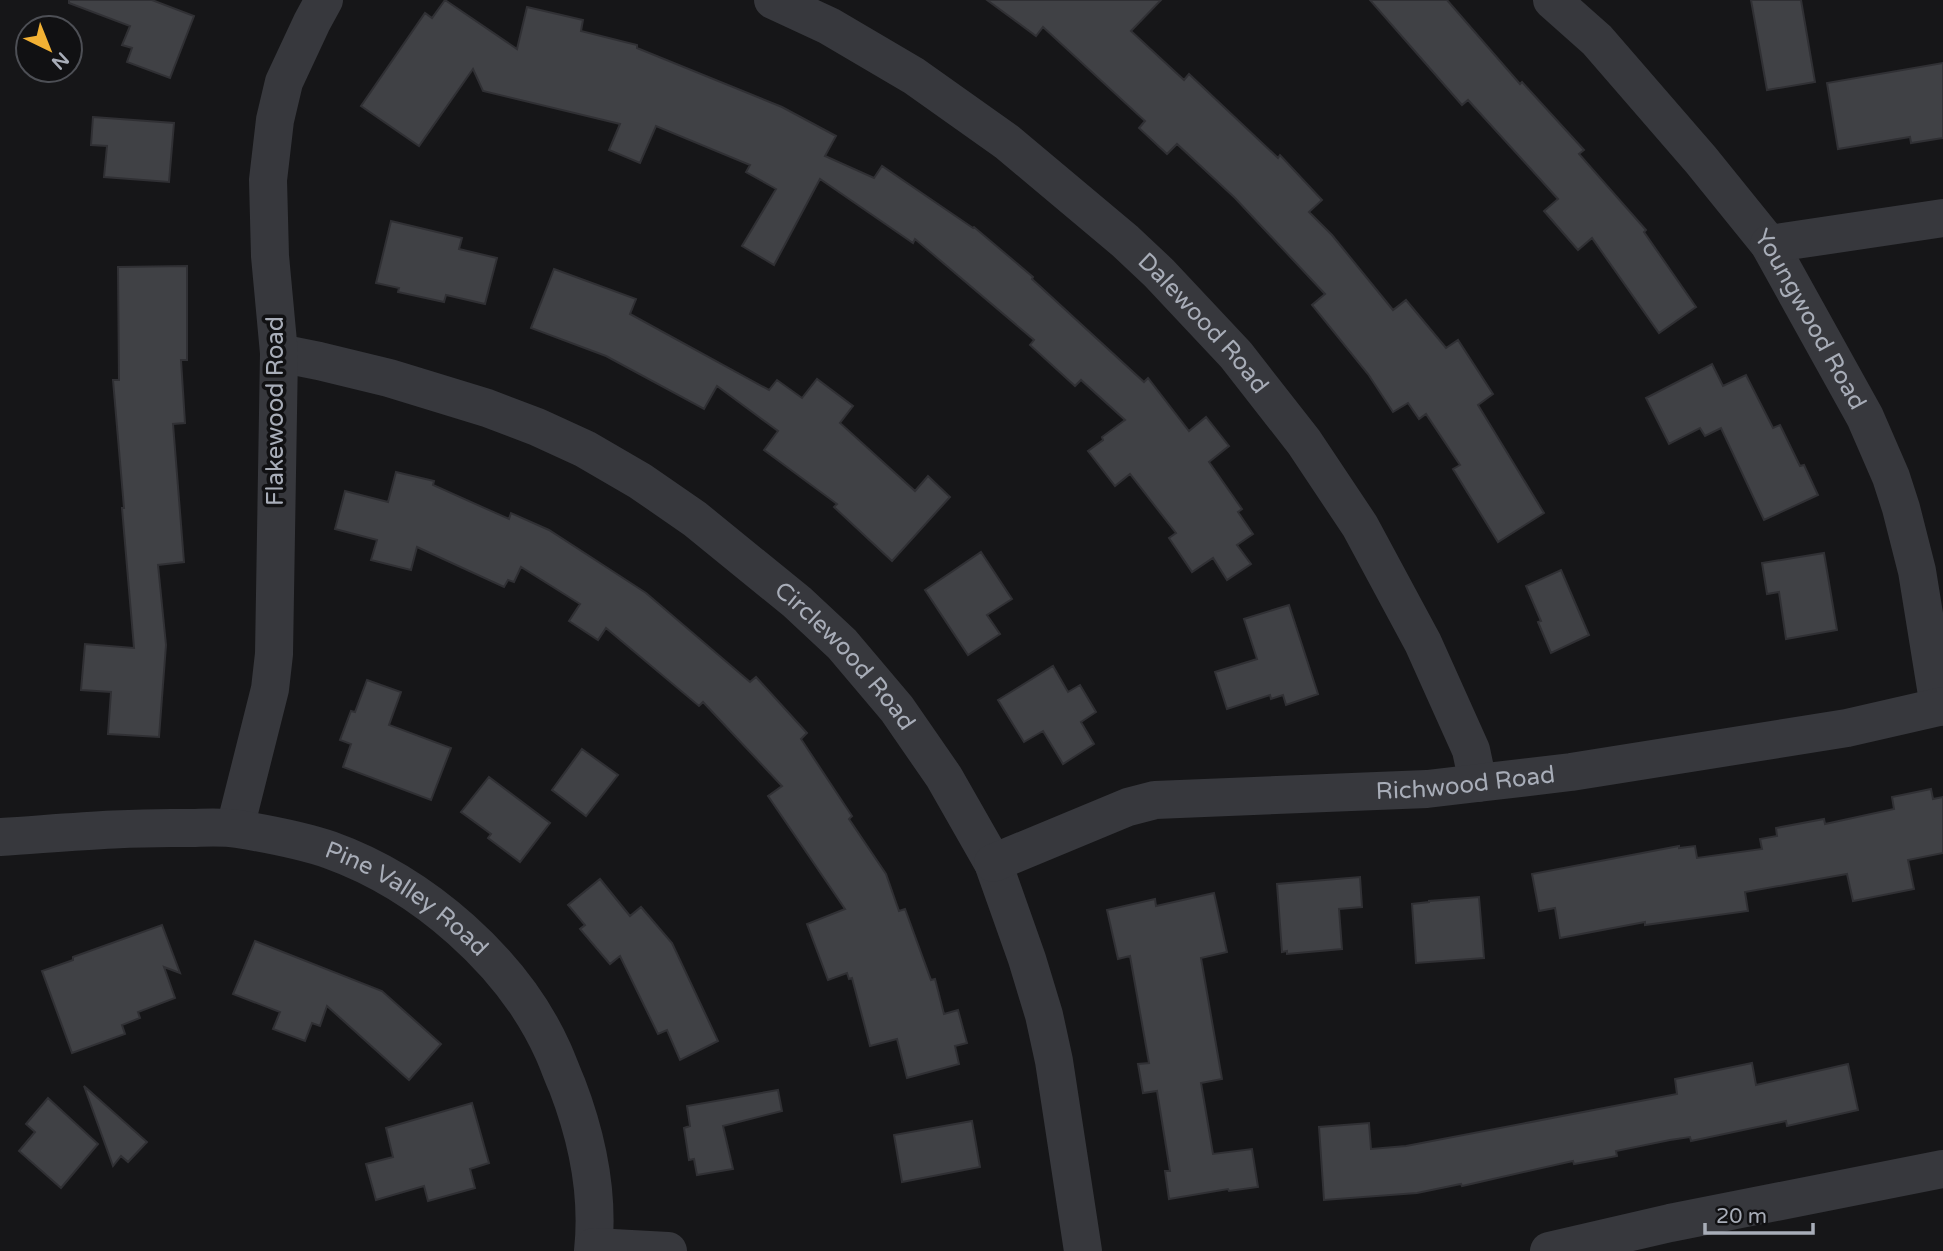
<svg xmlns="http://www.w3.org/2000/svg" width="1943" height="1251" font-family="'Varela Round',sans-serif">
  <rect width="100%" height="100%" fill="#161618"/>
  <path fill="#404145" stroke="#303034" stroke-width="2" d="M 69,0 L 152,0 L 194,16 L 170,78 L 127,62 L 132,48 L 122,45 L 130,26 L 69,3 Z
    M 445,0 L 517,49 L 527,7 L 583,20 L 581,31 L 637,45 L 637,48 L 782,107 L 836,136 L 825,156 L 874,178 L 882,166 L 973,228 L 974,227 L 1033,277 L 1032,279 L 1144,382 L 1148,378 L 1189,431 L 1206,417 L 1229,446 L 1209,462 L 1242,509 L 1238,512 L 1253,534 L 1237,545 L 1251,564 L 1227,580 L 1213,558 L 1192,572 L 1169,538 L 1176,533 L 1130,474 L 1115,486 L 1088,451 L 1103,440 L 1102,437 L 1125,420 L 1081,380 L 1075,386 L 1030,345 L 1034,340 L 915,239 L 913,243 L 820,179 L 774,265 L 742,246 L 776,189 L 746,172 L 750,165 L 656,126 L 640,163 L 609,150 L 620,124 L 483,91 L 473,69 L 419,146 L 361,106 L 425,13 L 432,18 Z
    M 987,0 L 1161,0 L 1131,31 L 1184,80 L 1189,74 L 1278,158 L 1280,155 L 1322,200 L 1309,212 L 1332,235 L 1393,310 L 1406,300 L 1446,348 L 1458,340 L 1493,394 L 1478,405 L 1544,513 L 1498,542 L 1453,469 L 1460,465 L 1426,414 L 1419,419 L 1408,403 L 1393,412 L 1368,374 L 1312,305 L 1325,294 L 1235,198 L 1177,144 L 1167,154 L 1139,128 L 1145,121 L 1043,27 L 1036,36 Z
    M 1370,0 L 1447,0 L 1520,84 L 1522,82 L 1584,150 L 1579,154 L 1646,230 L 1644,232 L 1696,307 L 1659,333 L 1592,238 L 1578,250 L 1544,211 L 1558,199 L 1468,100 L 1462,105 Z
    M 1751,0 L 1801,0 L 1815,82 L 1767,90 Z
    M 1943,63 L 1943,138 L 1911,143 L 1910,137 L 1838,149 L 1827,83 Z
    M 93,117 L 174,123 L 169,182 L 104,177 L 107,146 L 91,145 Z
    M 391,221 L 462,238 L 459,249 L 497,258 L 485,304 L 446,295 L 444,302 L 398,292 L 399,288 L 376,283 Z
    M 187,266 L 187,360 L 181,360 L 185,423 L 173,424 L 184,562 L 158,565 L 166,645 L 159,737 L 108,734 L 111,692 L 81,690 L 85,644 L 134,648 L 122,508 L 124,508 L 113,380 L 119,380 L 118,267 Z
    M 554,269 L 636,299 L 630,314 L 769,390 L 777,380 L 802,398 L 817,379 L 853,406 L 840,423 L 915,491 L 928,476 L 950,497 L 892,561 L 834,507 L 837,504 L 764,450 L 778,431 L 717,386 L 704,409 L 606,356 L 531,328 Z
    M 1712,364 L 1723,386 L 1746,375 L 1773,428 L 1780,425 L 1800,466 L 1804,465 L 1818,495 L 1764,520 L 1721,428 L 1705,436 L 1700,428 L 1669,444 L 1646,398 Z
    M 396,472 L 434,481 L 433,485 L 509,519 L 511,513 L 549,530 L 646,593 L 750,682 L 756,677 L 807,733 L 801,739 L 852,816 L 849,819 L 886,874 L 899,911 L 905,909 L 931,980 L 935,979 L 944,1014 L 958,1010 L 967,1043 L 955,1046 L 959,1064 L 907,1078 L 897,1039 L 870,1046 L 852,978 L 849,979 L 847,973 L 828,980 L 807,924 L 845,909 L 768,796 L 782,786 L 703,702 L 699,706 L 606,628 L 598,640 L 569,621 L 580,604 L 521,567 L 514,582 L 508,580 L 504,587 L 417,547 L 411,570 L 371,560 L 377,540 L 335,529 L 345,491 L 388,502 Z
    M 981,552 L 1012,599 L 987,615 L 1000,634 L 968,655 L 925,590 Z
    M 1824,553 L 1837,630 L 1786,639 L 1779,592 L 1767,594 L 1762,563 Z
    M 1561,570 L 1589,635 L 1551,653 L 1538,622 L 1541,621 L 1526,586 Z
    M 1289,605 L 1318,694 L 1286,705 L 1283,695 L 1271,699 L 1270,695 L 1227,709 L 1215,672 L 1257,659 L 1244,619 Z
    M 1053,666 L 1068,692 L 1080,685 L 1096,712 L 1081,722 L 1094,744 L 1063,764 L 1043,731 L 1024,742 L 998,700 Z
    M 367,680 L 401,692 L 389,725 L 451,748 L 431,800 L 343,767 L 351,744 L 340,740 L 351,711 L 355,712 Z
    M 582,749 L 618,775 L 586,816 L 552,790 Z
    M 489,777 L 550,823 L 520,862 L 488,838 L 491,834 L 461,812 Z
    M 1931,789 L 1933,799 L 1943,797 L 1943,853 L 1908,860 L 1914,889 L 1853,901 L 1847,874 L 1745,892 L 1748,911 L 1645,925 L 1645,922 L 1560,938 L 1555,908 L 1539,911 L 1532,874 L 1679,846 L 1679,848 L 1695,846 L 1697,858 L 1762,849 L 1760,839 L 1777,836 L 1776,828 L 1824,819 L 1825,824 L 1894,809 L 1892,797 Z
    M 1360,877 L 1362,907 L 1339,909 L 1342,949 L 1287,954 L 1287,951 L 1282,952 L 1277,884 Z
    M 600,879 L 630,916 L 641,907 L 672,943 L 718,1041 L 680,1060 L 667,1030 L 658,1034 L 620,956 L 610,964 L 580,929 L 585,925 L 568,905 Z
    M 1214,893 L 1227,952 L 1201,958 L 1222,1079 L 1201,1083 L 1213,1154 L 1252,1149 L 1258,1187 L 1229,1191 L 1228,1189 L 1169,1199 L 1165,1171 L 1170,1171 L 1157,1091 L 1143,1093 L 1138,1064 L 1149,1063 L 1130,956 L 1118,959 L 1107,910 L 1155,899 L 1156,906 Z
    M 1479,897 L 1484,958 L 1416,963 L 1412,904 L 1429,902 L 1429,901 Z
    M 162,925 L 180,973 L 164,967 L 175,998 L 138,1012 L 140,1018 L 122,1025 L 125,1034 L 72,1053 L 42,971 L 73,960 L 73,957 Z
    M 255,941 L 382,991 L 441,1044 L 409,1080 L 327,1006 L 320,1026 L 312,1023 L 305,1041 L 273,1029 L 280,1012 L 233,994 Z
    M 1752,1063 L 1756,1085 L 1848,1064 L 1858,1110 L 1787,1126 L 1786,1121 L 1691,1141 L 1690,1137 L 1670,1140 L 1616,1151 L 1617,1156 L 1574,1164 L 1573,1161 L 1462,1186 L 1461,1184 L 1417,1193 L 1324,1200 L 1319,1127 L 1369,1123 L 1371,1149 L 1406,1146 L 1677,1094 L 1675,1079 Z
    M 84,1086 L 147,1142 L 128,1162 L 121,1156 L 113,1166 Z
    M 778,1090 L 782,1111 L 723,1126 L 733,1169 L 697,1175 L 694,1159 L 689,1160 L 684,1128 L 690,1126 L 687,1106 Z
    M 48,1098 L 98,1144 L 61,1188 L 19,1151 L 35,1132 L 26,1124 Z
    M 472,1103 L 489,1163 L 470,1169 L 475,1188 L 428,1201 L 424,1186 L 376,1200 L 366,1164 L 393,1157 L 386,1128 Z
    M 972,1121 L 980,1167 L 902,1182 L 894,1135 Z"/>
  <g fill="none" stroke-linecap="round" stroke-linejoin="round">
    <g stroke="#37383d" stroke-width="38">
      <path id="s1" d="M 773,0 L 829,26 L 914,76 L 1007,142 L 1125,241 L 1159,273 L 1236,355 L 1304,442 L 1360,526 L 1423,643 L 1471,750 L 1478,783"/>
      <path id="s2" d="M 1552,0 L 1597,40 L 1701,160 L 1769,244 L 1865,417 L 1891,477 L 1901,508 L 1917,571 L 1939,707"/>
      <path d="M 1769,244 L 1943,218"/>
      <path id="s3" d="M 279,353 L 319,361 L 389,378 L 487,408 L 537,427 L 585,449 L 640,481 L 695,519 L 797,602 L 842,644 L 897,709 L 944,777 L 993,863 L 1027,959 L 1044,1015 L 1054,1061 L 1083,1251"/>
      <path d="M 235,828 L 270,689 L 274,654 L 279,353 L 270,256 L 268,180 L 275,120 L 284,82 L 312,22 L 324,0"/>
      <path id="s4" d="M 0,837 C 62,833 123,827 185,828 C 202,828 221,826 238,829 C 268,834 301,840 330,850 C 422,883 513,962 553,1051 C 558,1062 562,1074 567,1085 C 587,1137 599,1195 593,1251"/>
      <path id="s5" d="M 993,863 L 1128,807 L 1155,800 L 1427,789 L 1478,783 L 1571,772 L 1847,728 L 1943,706"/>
      <path d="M 594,1247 L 668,1251"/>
      <path d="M 1549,1251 L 1670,1223 L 1943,1169"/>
    </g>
  </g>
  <g text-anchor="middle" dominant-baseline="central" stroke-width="7" stroke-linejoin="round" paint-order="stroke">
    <g font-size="24" fill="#a8adb8" stroke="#111113">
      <text stroke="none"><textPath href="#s2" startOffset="413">Youngwood Road</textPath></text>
      <text stroke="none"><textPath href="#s1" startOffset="542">Dalewood Road</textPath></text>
      <text transform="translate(275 411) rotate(-90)">Flakewood Road</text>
      <text stroke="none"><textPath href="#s3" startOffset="656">Circlewood Road</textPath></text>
      <text stroke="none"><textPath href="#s5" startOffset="485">Richwood Road</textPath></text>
      <text stroke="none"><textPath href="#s4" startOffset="424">Pine Valley Road</textPath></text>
    </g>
  </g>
  <g transform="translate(49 49) rotate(137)"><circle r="33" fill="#111113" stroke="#4d4f55" stroke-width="2"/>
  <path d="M0-5L12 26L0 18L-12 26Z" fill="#f2b134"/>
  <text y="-10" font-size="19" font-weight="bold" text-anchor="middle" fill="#a8adb8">N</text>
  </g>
  <path d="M1705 1223v10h108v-10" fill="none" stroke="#a8adb8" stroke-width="3.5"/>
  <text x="1716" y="1223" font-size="21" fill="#a8adb8" stroke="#111113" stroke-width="5" paint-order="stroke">20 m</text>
</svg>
